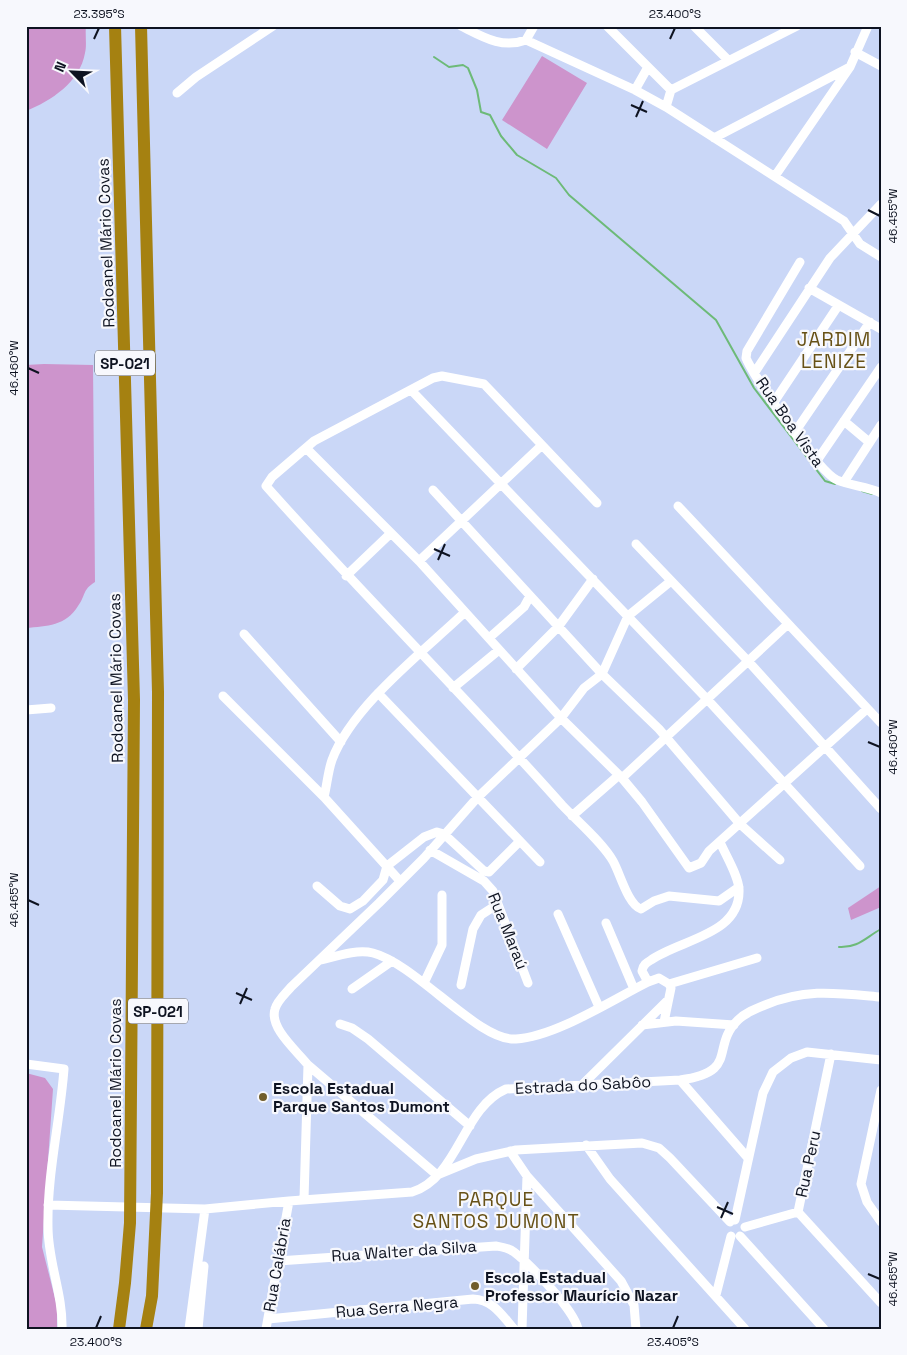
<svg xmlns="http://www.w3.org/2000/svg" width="907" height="1355" font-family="'Space Grotesk',sans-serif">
  <rect width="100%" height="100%" fill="#cad7f7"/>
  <path fill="#cd94cc" d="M 26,26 L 86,26 C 85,35 87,45 85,53 C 80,82 51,101 26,111 Z
    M 542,56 L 587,83 L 547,149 L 502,120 Z
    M 44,364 L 93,365 L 95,582 C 82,590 86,595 78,606 C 66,626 47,626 26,628 L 26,365 Z
    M 881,886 L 881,907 L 851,920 L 848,908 Z
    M 26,1073 L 45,1078 L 53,1089 L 42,1247 L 57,1306 L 57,1329 L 26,1329 Z"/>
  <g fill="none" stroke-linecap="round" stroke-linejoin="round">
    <path stroke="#6dba78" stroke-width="2" d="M 434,57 L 449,67 L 463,65 L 468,68 L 477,90 L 481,112 L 490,115 L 501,136 L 517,155 L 556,178 L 569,195 L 716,320 L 754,388 L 825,481 L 835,484
      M 862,491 L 872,494
      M 839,947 C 858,948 865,938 881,929"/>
    <path stroke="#fff" stroke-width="9" d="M 461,26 C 483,37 502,49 526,40 L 635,90 L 666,107 L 844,221 L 860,244 L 881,257
      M 607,26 L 671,90
      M 694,26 L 728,60
      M 526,40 L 534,26
      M 855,52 L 881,66
      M 635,90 L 648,67
      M 177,93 L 196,77 L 273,26
      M 666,107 L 671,90 L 797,26
      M 714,138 L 848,68
      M 775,176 L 850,67 L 868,26
      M 800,262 L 747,351 L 746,358 C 755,379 819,472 837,480 C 851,486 867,486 881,493
      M 809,288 L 881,329
      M 755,372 L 830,258 L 881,204
      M 411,390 L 707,699 L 860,866
      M 774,402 L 838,306
      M 844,421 L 869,442
      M 795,432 L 870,322
      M 306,448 L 419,561 L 561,718 L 622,778 L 642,802 L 689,868 L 701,863 L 709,851 L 867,709
      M 816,462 L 881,367
      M 844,482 L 881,425
      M 433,490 L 602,674 L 659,729 L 740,824 L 780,860
      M 597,503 L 484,384 L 442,376 L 433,378 L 314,441 L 272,477 L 266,486 C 363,595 466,697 562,805 C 578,822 602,842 613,861 C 620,873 628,905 641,909 L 654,901 L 669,896 L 719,901 L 739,887
      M 678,506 L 881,723
      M 636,544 L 748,661 L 881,809
      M 419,561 L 542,445
      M 346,576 L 391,533
      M 244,634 L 341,742
      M 489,638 L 524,607 L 530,596
      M 516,669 L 558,627 L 593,579
      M 453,688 L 499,650
      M 378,693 L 540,862
      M 223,696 L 324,797 L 400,881
      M 26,710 L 51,708
      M 622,778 L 788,624
      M 324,797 C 327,785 328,771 332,760 C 352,706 423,652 465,612
      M 572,816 L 619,775
      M 430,850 L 484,881 L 493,891 L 528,983
      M 317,886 L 340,906 L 350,909 L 363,901 L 383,880 L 387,866 L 424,837 L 437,832 L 444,834 L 484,871 L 489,872 L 520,841
      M 558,914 L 599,1007
      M 606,923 L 634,989
      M 321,960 C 337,956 357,949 373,953 C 416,964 479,1042 516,1039 C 555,1037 612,1000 648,982 L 659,978 L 669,984 L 671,988 L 664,1022
      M 648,982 L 642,971 C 643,965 646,963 651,960 C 681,939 741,935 739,889 C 738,875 726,856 720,842
      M 424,983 L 442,945 L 442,895
      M 669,984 L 757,958
      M 461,985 L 473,929 L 481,915 L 498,904
      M 352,989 L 392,961
      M 340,1024 L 352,1028 L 368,1039 L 470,1126
      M 642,1025 L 676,1021 L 734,1025
      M 831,1054 L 798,1212 L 881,1303
      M 26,1064 L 64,1069 C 60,1122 47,1174 48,1227 C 48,1262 63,1294 62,1329
      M 308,1065 L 437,1175 L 476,1159 L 516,1150 L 642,1143 L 659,1148 L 670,1158 L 730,1222
      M 680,1080 L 748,1158
      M 582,1085 L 668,1000
      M 881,1090 L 861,1184 L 867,1202 L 881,1222
      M 586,1145 L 610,1179 L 745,1329
      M 510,1151 L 527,1176 L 621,1281 L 634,1305 L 636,1329
      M 304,1199 L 308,1065 C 297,1051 269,1028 275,1009 C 277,1001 285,994 291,987 L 379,903 L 424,858 L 477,798 L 561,718 L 584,688 L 602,674 L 628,616 L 671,581
      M 48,1205 L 205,1209 L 289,1201 L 412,1192 C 459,1177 462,1108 506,1089 L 680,1080 C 740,1072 710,1047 738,1020 C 745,1013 755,1009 765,1005 C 806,988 837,993 881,997
      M 735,1220 L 763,1093 L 773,1072 L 791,1058 L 807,1052 L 881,1060
      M 745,1227 L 798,1212
      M 740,1236 L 824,1329
      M 278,1261 L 496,1246 C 502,1247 509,1248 514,1252 C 531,1265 574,1310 578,1329
      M 716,1295 L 731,1236
      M 268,1319 L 473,1299 C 493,1300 501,1314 514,1329
      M 189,1329 L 205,1209
      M 198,1329 L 204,1266
      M 266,1329 L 289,1201
      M 522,1329 L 527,1176"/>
    <path stroke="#a58111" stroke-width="12" d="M 115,26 L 134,700 L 130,1223 L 125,1283 L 119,1329
      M 141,26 L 158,692 L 157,1193 L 152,1296 L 146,1329"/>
  </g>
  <path fill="none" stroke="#0e1321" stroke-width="2" d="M 94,39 L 99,28M 670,39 L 675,28M 631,105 L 647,112M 636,117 L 643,101M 868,210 L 880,216M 28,368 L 39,373M 434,549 L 450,556M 438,560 L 445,544M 868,742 L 880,747M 28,900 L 39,905M 236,993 L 252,1000M 240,1004 L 247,988M 717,1207 L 733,1214M 721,1218 L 728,1202M 868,1274 L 880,1279M 96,1328 L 101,1316M 673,1328 L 678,1316"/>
  <g fill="#715d2b" stroke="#f7f8fd" stroke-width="2">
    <circle cx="263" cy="1097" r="5"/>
    <circle cx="475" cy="1286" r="5"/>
  </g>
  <g text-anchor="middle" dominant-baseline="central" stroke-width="4.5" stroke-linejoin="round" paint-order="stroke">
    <g fill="#f7f8fd" stroke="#545863" stroke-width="1">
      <rect x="95" y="350.5" width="60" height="25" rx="4"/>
      <rect x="128" y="998.5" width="60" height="25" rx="4"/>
    </g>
    <g font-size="15" font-weight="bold" fill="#0e1321">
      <text x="125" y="363">SP-021</text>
      <text x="158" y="1011">SP-021</text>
    </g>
    <g font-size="16" fill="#0e1321" stroke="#f7f8fd">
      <text transform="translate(106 243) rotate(-92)">Rodoanel Mário Covas</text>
      <text transform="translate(790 422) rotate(55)">Rua Boa Vista</text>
      <text transform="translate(116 678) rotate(-91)">Rodoanel Mário Covas</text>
      <text transform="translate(508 931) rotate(68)">Rua Maraú</text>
      <text transform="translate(115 1083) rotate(-90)">Rodoanel Mário Covas</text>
      <text transform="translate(583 1085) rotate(-3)">Estrada do Sabôo</text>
      <text transform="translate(808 1164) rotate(-78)">Rua Peru</text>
      <text transform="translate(404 1251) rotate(-4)">Rua Walter da Silva</text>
      <text transform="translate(277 1265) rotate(-80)">Rua Calábria</text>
      <text transform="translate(397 1307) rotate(-5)">Rua Serra Negra</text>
    </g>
    <g font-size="16" font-weight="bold" fill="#0e1321" stroke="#f7f8fd" text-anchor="start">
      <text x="273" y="1088">Escola Estadual<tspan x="273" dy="18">Parque Santos Dumont</tspan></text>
      <text x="485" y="1277">Escola Estadual<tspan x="485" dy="18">Professor Maurício Nazar</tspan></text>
    </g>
    <g font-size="19" letter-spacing="1" fill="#675116" stroke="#f7f8fd">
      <text x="834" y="339">JARDIM<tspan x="834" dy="22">LENIZE</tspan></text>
      <text x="496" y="1199">PARQUE<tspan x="496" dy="22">SANTOS DUMONT</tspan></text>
    </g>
  </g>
  <rect width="907" height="1355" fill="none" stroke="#f7f8fd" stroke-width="55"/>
  <g transform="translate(72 72) rotate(294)" stroke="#f7f8fd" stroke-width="4" paint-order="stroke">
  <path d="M0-4L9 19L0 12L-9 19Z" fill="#0e1321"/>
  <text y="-8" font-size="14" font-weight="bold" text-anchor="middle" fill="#0e1321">N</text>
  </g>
  <rect x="28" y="28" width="852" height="1300" fill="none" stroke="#0e1321" stroke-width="2"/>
  <g font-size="12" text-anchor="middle" fill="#0e1321">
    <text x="99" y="18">23.395°S</text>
    <text x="675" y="18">23.400°S</text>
    <text transform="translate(893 216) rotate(-90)" y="4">46.455°W</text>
    <text transform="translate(14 368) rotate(-90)" y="4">46.460°W</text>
    <text transform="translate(893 747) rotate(-90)" y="4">46.460°W</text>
    <text transform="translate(14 900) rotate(-90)" y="4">46.465°W</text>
    <text transform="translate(893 1279) rotate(-90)" y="4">46.465°W</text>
    <text x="96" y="1346">23.400°S</text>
    <text x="673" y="1346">23.405°S</text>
  </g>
</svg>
